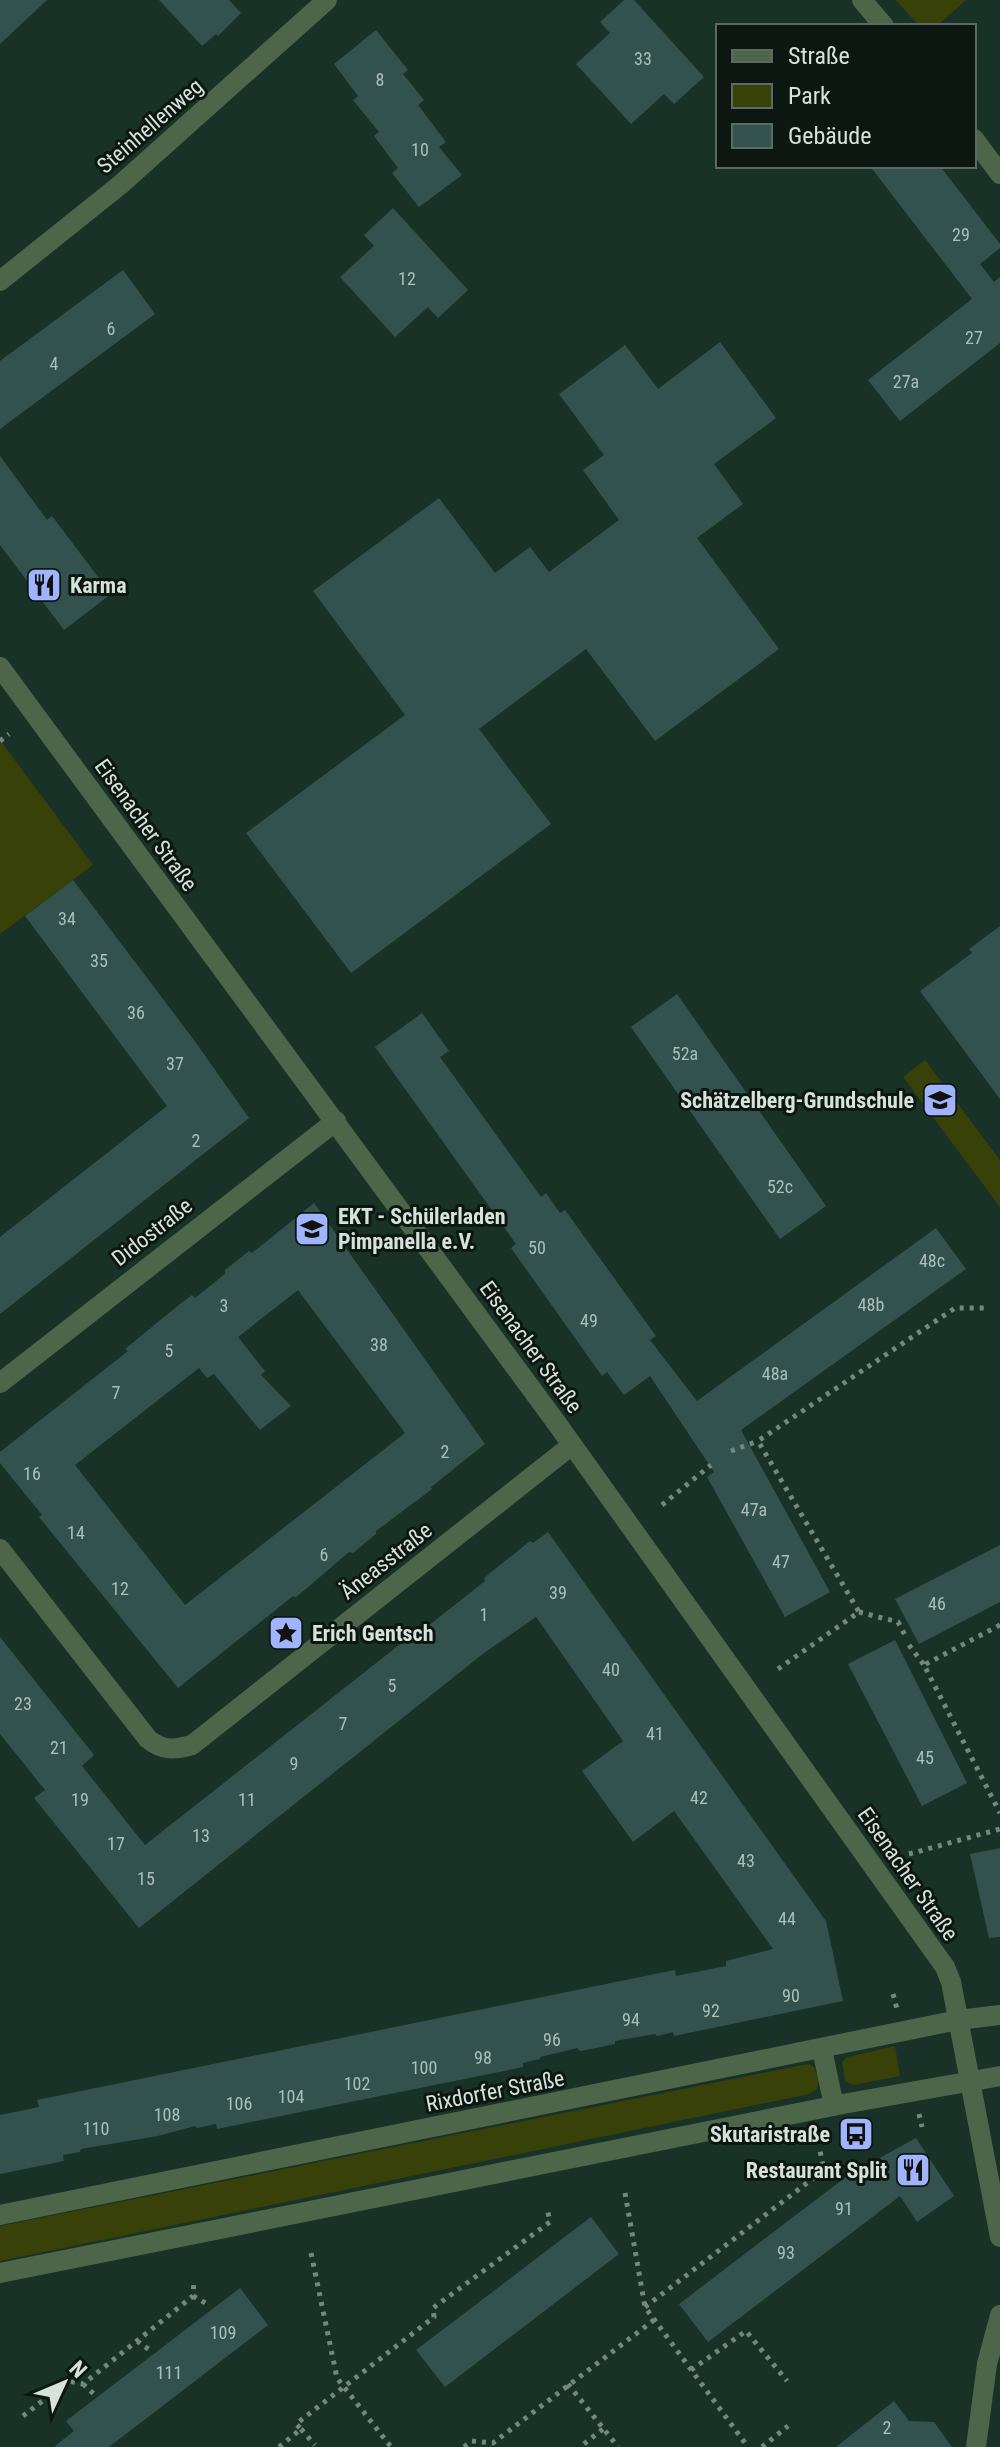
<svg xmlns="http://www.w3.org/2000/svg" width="1000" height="2447" font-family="'Roboto Condensed',sans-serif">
  <rect width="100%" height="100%" fill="#193227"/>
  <path fill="#384108" d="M 896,0 L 966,0 L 937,26 L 919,26 Z
    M 0,740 L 93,865 L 0,934 Z
    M 925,1060 L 1000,1160 L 1000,1207 L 903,1077 Z
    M 895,2046 L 900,2076 L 854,2085 L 845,2081 L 842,2062 L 847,2057 Z
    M 808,2064 L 814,2067 L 819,2080 L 817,2089 L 809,2094 L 0,2261 L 0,2226 Z"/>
  <path fill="#33524e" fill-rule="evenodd" d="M 0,0 L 47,0 L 0,44 Z
    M 159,0 L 229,0 L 241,13 L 218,36 L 216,34 L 202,46 Z
    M 624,0 L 634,0 L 704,77 L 674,104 L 664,94 L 631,124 L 576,64 L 610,33 L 600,22 Z
    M 376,30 L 408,70 L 403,74 L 424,100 L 418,105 L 446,142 L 439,147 L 462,175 L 419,207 L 392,173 L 398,168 L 374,136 L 379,132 L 353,100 L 358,96 L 334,64 Z
    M 870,166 L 940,166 L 1000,244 L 1000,248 L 980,264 L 994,282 L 1000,277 L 1000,343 L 900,421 L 868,380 L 972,299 Z
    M 393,208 L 468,290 L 438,318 L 428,307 L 395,337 L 340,277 L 374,246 L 364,235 Z
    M 123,270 L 155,314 L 0,429 L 0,361 Z
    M 720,342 L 776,418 L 714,464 L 743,504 L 697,538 L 779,649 L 655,741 L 586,649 L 479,729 L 551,824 L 351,973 L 246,833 L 405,715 L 313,591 L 439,498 L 495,573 L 530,547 L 549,572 L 619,520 L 583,470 L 604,455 L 559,394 L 625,345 L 658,389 Z
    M 0,456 L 47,520 L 52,516 L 111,594 L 64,630 L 0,545 Z
    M 73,880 L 194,1040 L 249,1118 L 0,1314 L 0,1237 L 167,1106 L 25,916 Z
    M 1000,926 L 1000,1099 L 920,991 L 972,953 L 969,949 Z
    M 677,994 L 826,1206 L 780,1239 L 631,1027 Z
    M 422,1013 L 449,1051 L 440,1057 L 541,1197 L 546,1193 L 560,1213 L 565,1210 L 656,1336 L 650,1340 L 697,1401 L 936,1228 L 966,1269 L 741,1430 L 830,1592 L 785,1617 L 707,1477 L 714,1472 L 650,1376 L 624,1395 L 607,1372 L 602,1376 L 511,1248 L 516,1244 L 375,1047 Z
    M 314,1203 L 485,1444 L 431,1487 L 432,1489 L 376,1531 L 376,1534 L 353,1553 L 349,1552 L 307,1588 L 296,1597 L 293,1596 L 178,1688 L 39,1517 L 42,1515 L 0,1463 L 0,1452 L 128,1351 L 125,1349 L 180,1304 L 192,1295 L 195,1298 L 225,1274 L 225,1270 L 249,1251 L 252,1253 ZM 298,1290 L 405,1433 L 185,1605 L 75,1465 L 199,1368 L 207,1378 L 214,1374 L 260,1430 L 291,1406 L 261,1375 L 265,1371 L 238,1337 Z
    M 548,1532 L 826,1921 L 843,2001 L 674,2036 L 673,2032 L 657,2036 L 655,2034 L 615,2041 L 615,2044 L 596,2048 L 580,2051 L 577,2048 L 540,2057 L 540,2059 L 523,2063 L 523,2067 L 217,2129 L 216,2124 L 197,2128 L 195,2126 L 158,2136 L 81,2149 L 80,2152 L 63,2155 L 64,2161 L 0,2174 L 0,2115 L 39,2107 L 37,2100 L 660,1973 L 675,1970 L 676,1976 L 726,1966 L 726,1961 L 773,1949 L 674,1811 L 633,1842 L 582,1771 L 623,1741 L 536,1617 L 484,1653 L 139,1928 L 34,1798 L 45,1790 L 0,1734 L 0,1637 L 94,1755 L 82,1766 L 145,1845 L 413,1634 L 418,1634 L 485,1581 L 484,1578 L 530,1541 L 533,1543 Z
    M 1000,1545 L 1000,1602 L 919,1644 L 895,1599 Z
    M 895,1640 L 967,1783 L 922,1806 L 848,1664 Z
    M 1000,1848 L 1000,1937 L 989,1938 L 970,1854 Z
    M 916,2138 L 954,2196 L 917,2222 L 900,2196 L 708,2342 L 679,2304 L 863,2164 L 865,2166 Z
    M 591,2217 L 619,2254 L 445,2387 L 416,2350 Z
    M 240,2288 L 268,2325 L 109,2447 L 54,2447 L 74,2431 L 66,2421 Z
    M 894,2401 L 909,2421 L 934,2422 L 952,2447 L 836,2447 Z"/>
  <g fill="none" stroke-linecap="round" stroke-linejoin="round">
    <path stroke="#75887f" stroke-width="5" stroke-dasharray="4 6" stroke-linecap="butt" d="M 0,741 L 9,734
      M 731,1451 L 758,1441
      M 662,1505 L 711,1465
      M 859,1612 L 898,1622 L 906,1637
      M 1000,1625 L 924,1665 L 1000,1813
      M 909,1645 L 924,1665
      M 778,1669 L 859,1612 L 758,1441 L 955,1308 L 984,1308
      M 909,1854 L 1000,1829
      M 893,1994 L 897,2009
      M 919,2114 L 922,2127
      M 625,2193 L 645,2307 L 748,2447
      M 311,2253 L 337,2378 L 391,2447
      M 193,2296 L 209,2305
      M 645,2307 L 824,2170 L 820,2151
      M 137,2341 L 151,2351
      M 691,2370 L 746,2331 L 787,2381
      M 83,2384 L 94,2394
      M 568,2384 L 618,2447
      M 23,2416 L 68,2381 L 83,2384 L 193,2296 L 194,2280
      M 301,2429 L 315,2445
      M 584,2444 L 603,2429
      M 279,2447 L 301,2429 L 296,2424 L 434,2317 L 433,2308 L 550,2222 L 547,2208
      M 464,2447 L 472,2441 L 493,2443 L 654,2320
      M 762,2447 L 788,2426"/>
    <path stroke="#4d6649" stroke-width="20" d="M 862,0 L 884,26
      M 974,139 L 1000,174
      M 0,281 L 120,185 L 327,0
      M 0,667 L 558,1425 L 945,1967 L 951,1982 L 1000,2237
      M 0,1383 L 336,1121
      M 0,1549 L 148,1739 C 163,1751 174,1750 192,1745 L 572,1445
      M 822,2049 L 834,2106
      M 0,2215 L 958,2020 L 1000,2015
      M 0,2273 L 843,2104 L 1000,2076
      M 976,2447 L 987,2364 L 1000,2315"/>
  </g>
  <defs>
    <g id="restaurant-square" transform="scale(1.8)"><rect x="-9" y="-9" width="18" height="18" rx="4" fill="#a0b3fd" stroke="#0d1712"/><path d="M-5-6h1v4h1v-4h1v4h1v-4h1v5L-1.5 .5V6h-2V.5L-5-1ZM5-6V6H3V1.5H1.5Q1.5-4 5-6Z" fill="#111"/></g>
    <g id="school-square" transform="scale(1.8)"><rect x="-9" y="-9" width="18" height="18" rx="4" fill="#a0b3fd" stroke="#0d1712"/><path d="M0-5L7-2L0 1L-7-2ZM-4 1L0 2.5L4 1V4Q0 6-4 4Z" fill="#111"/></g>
    <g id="sight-square" transform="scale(1.8)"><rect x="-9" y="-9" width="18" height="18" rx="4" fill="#a0b3fd" stroke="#0d1712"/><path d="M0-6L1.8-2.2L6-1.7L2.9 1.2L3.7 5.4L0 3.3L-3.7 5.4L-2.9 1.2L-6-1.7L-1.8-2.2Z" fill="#111"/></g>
    <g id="bus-square" transform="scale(1.8)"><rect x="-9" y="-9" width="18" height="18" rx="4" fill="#a0b3fd" stroke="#0d1712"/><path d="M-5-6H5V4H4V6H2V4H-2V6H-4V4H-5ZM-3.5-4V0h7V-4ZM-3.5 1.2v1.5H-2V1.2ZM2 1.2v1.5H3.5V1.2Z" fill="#111"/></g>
  </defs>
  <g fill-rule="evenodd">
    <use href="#restaurant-square" x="44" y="585"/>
    <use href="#school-square" x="940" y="1100"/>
    <use href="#school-square" x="312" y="1229"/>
    <use href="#sight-square" x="286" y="1633"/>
    <use href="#bus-square" x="856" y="2134"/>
    <use href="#restaurant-square" x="913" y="2170"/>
  </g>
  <g text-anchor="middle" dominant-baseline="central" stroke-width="6" stroke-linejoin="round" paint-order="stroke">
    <g font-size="18" fill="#acbfb8">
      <text x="643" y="58">33</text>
      <text x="380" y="79">8</text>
      <text x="420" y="149">10</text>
      <text x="961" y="234">29</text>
      <text x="407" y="278">12</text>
      <text x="111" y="328">6</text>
      <text x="974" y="337">27</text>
      <text x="54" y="363">4</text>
      <text x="906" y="381">27a</text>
      <text x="67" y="918">34</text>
      <text x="99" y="960">35</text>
      <text x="136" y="1012">36</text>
      <text x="685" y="1053">52a</text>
      <text x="175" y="1063">37</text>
      <text x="196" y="1140">2</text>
      <text x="780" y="1186">52c</text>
      <text x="537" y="1247">50</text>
      <text x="932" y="1260">48c</text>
      <text x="871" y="1304">48b</text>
      <text x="224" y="1305">3</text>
      <text x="589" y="1320">49</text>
      <text x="379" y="1344">38</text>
      <text x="169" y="1350">5</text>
      <text x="775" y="1373">48a</text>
      <text x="116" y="1392">7</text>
      <text x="445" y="1451">2</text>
      <text x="32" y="1473">16</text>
      <text x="754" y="1509">47a</text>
      <text x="76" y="1532">14</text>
      <text x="324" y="1554">6</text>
      <text x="781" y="1561">47</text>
      <text x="120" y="1588">12</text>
      <text x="558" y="1592">39</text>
      <text x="937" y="1603">46</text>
      <text x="484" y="1614">1</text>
      <text x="611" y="1669">40</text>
      <text x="392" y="1685">5</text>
      <text x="23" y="1703">23</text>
      <text x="343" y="1723">7</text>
      <text x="655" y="1733">41</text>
      <text x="59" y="1747">21</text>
      <text x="925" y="1757">45</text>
      <text x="294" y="1763">9</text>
      <text x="699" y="1797">42</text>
      <text x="80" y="1799">19</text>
      <text x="247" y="1799">11</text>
      <text x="201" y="1835">13</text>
      <text x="116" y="1843">17</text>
      <text x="746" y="1860">43</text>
      <text x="146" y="1878">15</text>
      <text x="787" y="1918">44</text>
      <text x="791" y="1995">90</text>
      <text x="711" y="2010">92</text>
      <text x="631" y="2019">94</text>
      <text x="552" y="2039">96</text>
      <text x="483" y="2057">98</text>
      <text x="424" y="2067">100</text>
      <text x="357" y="2083">102</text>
      <text x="291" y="2096">104</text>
      <text x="239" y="2103">106</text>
      <text x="167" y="2114">108</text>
      <text x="96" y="2128">110</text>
      <text x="844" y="2208">91</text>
      <text x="786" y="2252">93</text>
      <text x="223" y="2332">109</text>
      <text x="169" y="2372">111</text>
      <text x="887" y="2427">2</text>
    </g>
    <g font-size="22" fill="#d5e3dc" stroke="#0d1712">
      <text transform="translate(150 126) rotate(-41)">Steinhellenweg</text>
      <text transform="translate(146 825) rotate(54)">Eisenacher Straße</text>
      <text transform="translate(152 1232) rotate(-38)">Didostraße</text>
      <text transform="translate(531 1347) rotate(54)">Eisenacher Straße</text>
      <text transform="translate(386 1561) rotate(-38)">Äneasstraße</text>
      <text transform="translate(908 1874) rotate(55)">Eisenacher Straße</text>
      <text transform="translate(495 2091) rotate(-11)">Rixdorfer Straße</text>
    </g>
    <g font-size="22" font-weight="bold" fill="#d5e3dc" stroke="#0d1712" text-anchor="start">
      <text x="70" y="585">Karma</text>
      <text x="914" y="1100" text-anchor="end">Schätzelberg-Grundschule</text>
      <text x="338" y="1216">EKT - Schülerladen<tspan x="338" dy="25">Pimpanella e.V.</tspan></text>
      <text x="312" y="1633">Erich Gentsch</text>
      <text x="830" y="2134" text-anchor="end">Skutaristraße</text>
      <text x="887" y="2170" text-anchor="end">Restaurant Split</text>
    </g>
  </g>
  <rect x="716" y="24" width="260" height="144" fill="#0d1712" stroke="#5d6963" stroke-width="2"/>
  <rect x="732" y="50" width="40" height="12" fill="#4d6649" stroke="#5d6963" stroke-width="2"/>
  <text x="788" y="64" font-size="24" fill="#d5e3dc">Straße</text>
  <rect x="732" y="84" width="40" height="24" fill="#384108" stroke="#5d6963" stroke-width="2"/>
  <text x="788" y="104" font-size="24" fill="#d5e3dc">Park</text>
  <rect x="732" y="124" width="40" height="24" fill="#33524e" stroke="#5d6963" stroke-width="2"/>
  <text x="788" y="144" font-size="24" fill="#d5e3dc">Gebäude</text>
  <g transform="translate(64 2383) rotate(46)" stroke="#0d1712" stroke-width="6" paint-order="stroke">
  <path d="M0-6L14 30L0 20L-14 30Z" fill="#d5e3dc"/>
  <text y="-12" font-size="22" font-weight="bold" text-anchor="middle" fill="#d5e3dc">N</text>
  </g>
</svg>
